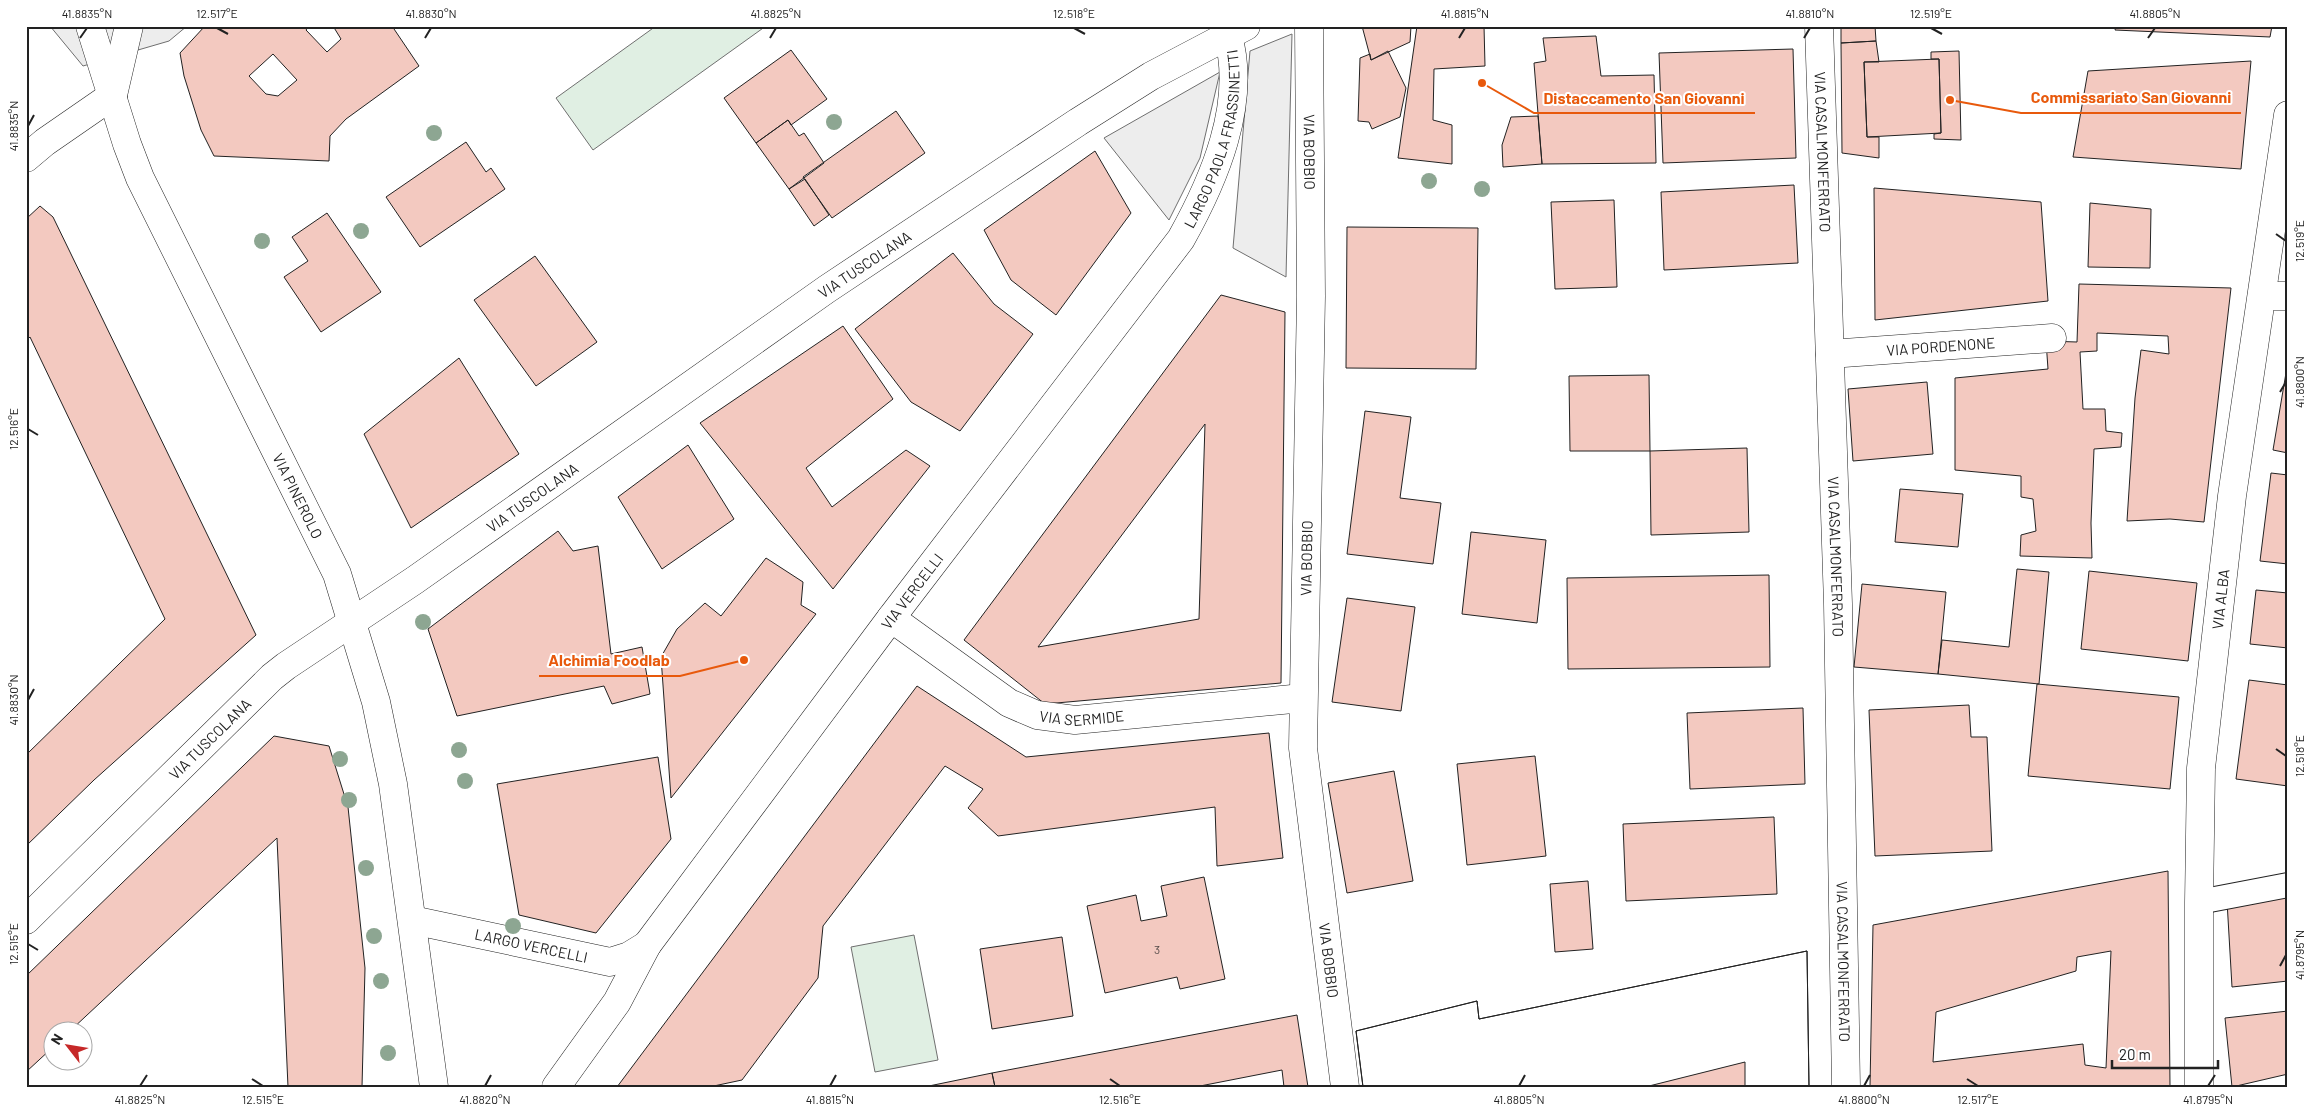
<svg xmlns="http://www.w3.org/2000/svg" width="2314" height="1113" font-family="Barlow,sans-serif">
  <rect width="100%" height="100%" fill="#fff"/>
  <path fill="#e0efe3" stroke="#6f6f6f" d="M 656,26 L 766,26 L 593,150 L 556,98 Z
    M 914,935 L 938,1060 L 875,1072 L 851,947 Z"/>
  <path fill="#ededed" stroke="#6f6f6f" d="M 50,26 L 187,26 L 169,41 L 83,66 Z
    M 1292,34 L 1286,277 L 1233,248 L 1250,51 Z
    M 1220,72 L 1200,158 L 1169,220 L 1104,138 Z"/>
  <path fill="#f3c9c0" stroke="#222" fill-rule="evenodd" d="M 205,26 L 309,26 L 306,30 L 327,52 L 341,39 L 333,26 L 392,26 L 419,66 L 346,119 L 330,136 L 329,161 L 214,156 L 201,130 L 184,76 L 180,53 ZM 273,54 L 297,80 L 278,96 L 266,94 L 249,76 Z
    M 1362,26 L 1411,26 L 1410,42 L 1371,60 Z
    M 1417,26 L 1484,26 L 1485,66 L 1434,69 L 1433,120 L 1452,125 L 1452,164 L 1398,158 Z
    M 1841,26 L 1875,26 L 1876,41 L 1841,43 Z
    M 2116,26 L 2272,26 L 2270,37 L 2115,30 Z
    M 1596,36 L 1601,76 L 1654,75 L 1656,163 L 1542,164 L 1534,63 L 1546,61 L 1543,38 Z
    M 1876,41 L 1879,62 L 1864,62 L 1867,137 L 1879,137 L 1879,158 L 1842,153 L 1841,43 Z
    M 1793,49 L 1796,158 L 1663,163 L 1659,53 Z
    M 791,50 L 827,99 L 791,125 L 788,120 L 756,143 L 724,98 Z
    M 1388,51 L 1406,88 L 1400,117 L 1372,129 L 1369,122 L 1358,121 L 1360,58 L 1370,54 L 1371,60 Z
    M 1959,51 L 1961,140 L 1934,139 L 1934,134 L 1941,133 L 1939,59 L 1931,59 L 1931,52 Z
    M 1939,59 L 1941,133 L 1867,137 L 1864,62 Z
    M 2251,61 L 2241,169 L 2073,157 L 2088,71 Z
    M 896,111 L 925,153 L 832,218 L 803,177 Z
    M 1538,116 L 1542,164 L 1503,167 L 1502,145 L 1511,117 Z
    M 788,120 L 799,136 L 804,133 L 824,163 L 789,189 L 756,143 Z
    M 466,142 L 486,172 L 491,168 L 505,189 L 420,247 L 386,197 Z
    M 1095,151 L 1131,213 L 1056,315 L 1011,280 L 984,230 Z
    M 805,179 L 829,215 L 814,226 L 789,189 Z
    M 1794,185 L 1798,263 L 1664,270 L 1661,192 Z
    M 1874,188 L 2041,202 L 2048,301 L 1875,320 Z
    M 1614,200 L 1617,287 L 1555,289 L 1551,202 Z
    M 2090,203 L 2151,209 L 2150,268 L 2088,267 Z
    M 40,206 L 53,217 L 256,635 L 94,780 L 26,846 L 26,755 L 165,619 L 30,337 L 26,341 L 26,219 Z
    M 327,213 L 381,292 L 321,332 L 284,277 L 308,261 L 292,237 Z
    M 1347,227 L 1478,228 L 1476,369 L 1346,368 Z
    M 953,253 L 994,304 L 1033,334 L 960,431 L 911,402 L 855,329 Z
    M 535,256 L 597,342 L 536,386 L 474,300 Z
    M 2079,284 L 2231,288 L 2204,522 L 2170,519 L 2127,521 L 2135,398 L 2141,350 L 2169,354 L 2168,336 L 2097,333 L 2097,351 L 2080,352 L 2083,409 L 2105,409 L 2106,431 L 2122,433 L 2121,447 L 2094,449 L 2091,523 L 2092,558 L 2020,556 L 2021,535 L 2036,531 L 2033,499 L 2021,497 L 2021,476 L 1955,470 L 1955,378 L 2048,369 L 2046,341 L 2077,342 Z
    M 1221,295 L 1285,312 L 1281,683 L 1045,704 L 964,640 ZM 1205,424 L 1199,619 L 1038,647 Z
    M 843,326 L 893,399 L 806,468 L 832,507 L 906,450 L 930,466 L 833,589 L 700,423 Z
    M 459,358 L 519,454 L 411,528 L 364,434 Z
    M 2288,361 L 2288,453 L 2273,450 Z
    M 1649,375 L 1650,451 L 1570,451 L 1569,376 Z
    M 1927,382 L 1933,454 L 1853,461 L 1848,389 Z
    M 1365,411 L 1411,417 L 1400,498 L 1441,503 L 1433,564 L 1347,554 Z
    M 688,445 L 734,519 L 662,569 L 618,497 Z
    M 1747,448 L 1749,532 L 1651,535 L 1650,451 Z
    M 2271,473 L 2288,475 L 2288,564 L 2260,561 Z
    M 1900,489 L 1963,494 L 1958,547 L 1895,542 Z
    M 558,531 L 573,551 L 598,546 L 611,654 L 642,647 L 650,694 L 612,704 L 604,686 L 457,716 L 428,629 Z
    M 1471,532 L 1546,540 L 1537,623 L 1462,614 Z
    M 766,558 L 803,582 L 801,605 L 816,614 L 671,798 L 661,657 L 677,629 L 705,603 L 721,616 Z
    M 2017,569 L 2049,572 L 2039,684 L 1938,674 L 1942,640 L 2009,647 Z
    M 2089,571 L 2197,583 L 2188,661 L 2081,649 Z
    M 1769,575 L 1770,667 L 1568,669 L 1567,578 Z
    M 1862,584 L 1946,592 L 1938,674 L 1854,667 Z
    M 2256,590 L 2288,593 L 2288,648 L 2250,644 Z
    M 1347,598 L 1415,607 L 1401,711 L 1332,702 Z
    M 2249,680 L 2288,685 L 2288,786 L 2236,779 Z
    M 2037,684 L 2179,697 L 2170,789 L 2028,776 Z
    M 917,686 L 1026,757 L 1269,733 L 1283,858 L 1217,866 L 1215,807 L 998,836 L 968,808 L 983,789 L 945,766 L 823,926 L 818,978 L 742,1080 L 709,1087 L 617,1087 Z
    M 1969,705 L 1971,737 L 1987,737 L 1992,851 L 1875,856 L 1869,710 Z
    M 1803,708 L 1805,784 L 1690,789 L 1687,713 Z
    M 274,736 L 329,746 L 348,807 L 365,968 L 362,1087 L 288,1087 L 277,838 L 71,1030 L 52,1030 L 52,1048 L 26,1072 L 26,976 Z
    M 1535,756 L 1546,856 L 1467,865 L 1457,764 Z
    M 658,757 L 671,839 L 596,933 L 519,915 L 497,784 Z
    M 1394,771 L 1413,881 L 1347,893 L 1328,783 Z
    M 1774,817 L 1777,894 L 1626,901 L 1623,824 Z
    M 2168,871 L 2170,1087 L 1870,1087 L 1873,925 ZM 2111,951 L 2106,1068 L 2085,1065 L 2083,1044 L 1933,1062 L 1936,1012 L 2076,971 L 2077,957 Z
    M 1204,877 L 1225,979 L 1180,989 L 1177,977 L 1105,993 L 1087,906 L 1136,895 L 1141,921 L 1167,916 L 1161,886 Z
    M 1588,881 L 1593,949 L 1555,952 L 1550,884 Z
    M 2288,890 L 2288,981 L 2232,987 L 2227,901 Z
    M 1062,937 L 1073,1016 L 992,1029 L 980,949 Z
    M 1807,951 L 1809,1087 L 1745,1087 L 1745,1062 L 1645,1087 L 1363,1087 L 1356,1031 L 1477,1001 L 1479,1019 Z
    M 1807,951 L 1809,1087 L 1363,1087 L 1356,1031 L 1477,1001 L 1479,1019 Z
    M 2288,1011 L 2288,1074 L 2232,1087 L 2225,1018 Z
    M 1297,1015 L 1308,1087 L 1284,1087 L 1282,1070 L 1195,1087 L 995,1087 L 992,1073 Z
    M 992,1073 L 995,1087 L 924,1087 Z"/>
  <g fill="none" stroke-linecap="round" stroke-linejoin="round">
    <g stroke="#222" stroke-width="26">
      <path id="pedestrian" d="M 2199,902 L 2288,885"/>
    </g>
    <g stroke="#222" stroke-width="29">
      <g id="minor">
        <path id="s1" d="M 90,26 L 127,144 L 140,178 L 337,574 L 376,702 L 393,784 L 434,1087"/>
        <path id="s2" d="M 1309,26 L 1311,296 L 1303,748 L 1345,1087"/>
        <path id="s3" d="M 1819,26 L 1838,604 L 1846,1087"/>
        <path d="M 113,95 L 129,26"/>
        <path d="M 26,158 L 45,142 L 113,95"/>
        <path d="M 2262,296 L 2288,296"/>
        <path id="s4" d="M 1830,354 L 2052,338"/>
        <path id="s5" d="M 891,618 L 1009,703 L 1037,715 L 1075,720 L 1303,698"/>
        <path id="s6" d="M 26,920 L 272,677 L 286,666 L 415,580 L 827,289 L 1078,122 L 1151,76 L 1246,26"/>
        <path id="s7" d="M 412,920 L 610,962 L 629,956 L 647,945"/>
        <path id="s8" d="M 556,1087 L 617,1002 L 647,945 L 891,618 L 1181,239 C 1214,180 1247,104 1228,36"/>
        <path id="s9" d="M 2199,1087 L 2199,902 L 2201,768 L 2232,496 L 2288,115"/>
      </g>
    </g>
    <use href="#pedestrian" stroke="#fff" stroke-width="24"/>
    <use href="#minor" stroke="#fff" stroke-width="28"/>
  </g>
  <g fill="#8da692">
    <circle cx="834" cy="122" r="8"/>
    <circle cx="434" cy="133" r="8"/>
    <circle cx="1429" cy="181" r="8"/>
    <circle cx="1482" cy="189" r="8"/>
    <circle cx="361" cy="231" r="8"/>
    <circle cx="262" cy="241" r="8"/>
    <circle cx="423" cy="622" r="8"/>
    <circle cx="459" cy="750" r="8"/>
    <circle cx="340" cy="759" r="8"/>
    <circle cx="465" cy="781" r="8"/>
    <circle cx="349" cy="800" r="8"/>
    <circle cx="366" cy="868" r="8"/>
    <circle cx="513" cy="926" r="8"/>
    <circle cx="374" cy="936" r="8"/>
    <circle cx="381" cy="981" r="8"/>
    <circle cx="388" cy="1053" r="8"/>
  </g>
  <path fill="none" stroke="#222" stroke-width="2" d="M 217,28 L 228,34M 1074,28 L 1085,34M 1931,28 L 1942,34M 80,38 L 87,28M 425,38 L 431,28M 770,38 L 776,28M 1459,38 L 1465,28M 1804,38 L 1810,28M 2148,38 L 2155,28M 28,126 L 34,115M 2276,234 L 2286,241M 2280,392 L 2286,382M 28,429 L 38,435M 28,700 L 34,689M 2276,749 L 2286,756M 28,944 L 38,950M 2280,966 L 2286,955M 252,1079 L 263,1086M 1110,1079 L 1120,1086M 1967,1079 L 1978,1086M 140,1086 L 147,1075M 485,1086 L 491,1075M 830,1086 L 836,1075M 1519,1086 L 1525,1075M 1864,1086 L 1870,1075M 2208,1086 L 2215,1075"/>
  <g text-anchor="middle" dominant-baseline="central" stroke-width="4" stroke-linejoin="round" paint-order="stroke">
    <g font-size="12" fill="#564c4a">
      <text x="1157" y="949">3</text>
    </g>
    <g font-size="15" fill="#222" stroke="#fff">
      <text stroke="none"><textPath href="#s8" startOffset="1161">LARGO PAOLA FRASSINETTI</textPath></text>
      <text stroke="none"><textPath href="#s3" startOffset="126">VIA CASALMONFERRATO</textPath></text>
      <text stroke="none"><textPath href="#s2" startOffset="126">VIA BOBBIO</textPath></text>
      <text stroke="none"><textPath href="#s6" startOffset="1068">VIA TUSCOLANA</textPath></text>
      <text stroke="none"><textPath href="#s4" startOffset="111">VIA PORDENONE</textPath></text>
      <text stroke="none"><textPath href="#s1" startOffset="515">VIA PINEROLO</textPath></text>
      <text stroke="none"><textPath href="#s6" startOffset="662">VIA TUSCOLANA</textPath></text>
      <text stroke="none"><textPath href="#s3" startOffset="531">VIA CASALMONFERRATO</textPath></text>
      <text transform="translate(1306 558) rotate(-89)">VIA BOBBIO</text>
      <text stroke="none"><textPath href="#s8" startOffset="611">VIA VERCELLI</textPath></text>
      <text stroke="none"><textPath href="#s9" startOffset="489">VIA ALBA</textPath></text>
      <text stroke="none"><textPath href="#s5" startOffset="221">VIA SERMIDE</textPath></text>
      <text stroke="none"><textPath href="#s6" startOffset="258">VIA TUSCOLANA</textPath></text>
      <text stroke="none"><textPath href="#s7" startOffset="122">LARGO VERCELLI</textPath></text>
      <text stroke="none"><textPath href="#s2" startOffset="936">VIA BOBBIO</textPath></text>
      <text stroke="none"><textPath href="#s3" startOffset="936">VIA CASALMONFERRATO</textPath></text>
    </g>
  </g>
  <path fill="none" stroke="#e8590c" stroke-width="2" d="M1950 100L2021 113H2241M1482 83L1534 113H1755M744 660L680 676H539"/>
  <g fill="#e8590c" stroke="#fff" stroke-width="2">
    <circle cx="1950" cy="100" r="5"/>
    <circle cx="1482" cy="83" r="5"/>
    <circle cx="744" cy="660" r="5"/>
  </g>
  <g font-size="16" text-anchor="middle" font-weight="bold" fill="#e8590c" stroke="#fff" stroke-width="4" stroke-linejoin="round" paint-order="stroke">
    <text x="2131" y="103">Commissariato San Giovanni</text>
    <text x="1644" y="104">Distaccamento San Giovanni</text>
    <text x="609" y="666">Alchimia Foodlab</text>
  </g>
  <rect width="2314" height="1113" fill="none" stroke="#ffffff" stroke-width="55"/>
  <g transform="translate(68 1046) rotate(301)"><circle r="24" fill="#ffffff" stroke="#a7a7a7"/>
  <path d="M0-4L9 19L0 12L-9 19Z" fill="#c62828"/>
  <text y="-8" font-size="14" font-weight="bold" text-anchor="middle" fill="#222222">N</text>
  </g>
  <path d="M2112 1060v8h106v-8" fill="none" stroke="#222222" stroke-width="2.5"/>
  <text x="2119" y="1060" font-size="15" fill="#222222" stroke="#ffffff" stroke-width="4" paint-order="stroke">20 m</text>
  <rect x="28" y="28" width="2258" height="1058" fill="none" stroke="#222" stroke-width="2"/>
  <g font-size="12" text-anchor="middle" fill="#222">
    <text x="87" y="18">41.8835°N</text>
    <text x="217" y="18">12.517°E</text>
    <text x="431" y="18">41.8830°N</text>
    <text x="776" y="18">41.8825°N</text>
    <text x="1074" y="18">12.518°E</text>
    <text x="1465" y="18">41.8815°N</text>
    <text x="1810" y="18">41.8810°N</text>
    <text x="1931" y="18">12.519°E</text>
    <text x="2155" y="18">41.8805°N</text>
    <text transform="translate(14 126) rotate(-90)" y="4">41.8835°N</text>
    <text transform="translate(2300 241) rotate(-90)" y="4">12.519°E</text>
    <text transform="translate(2300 382) rotate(-90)" y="4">41.8800°N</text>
    <text transform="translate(14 429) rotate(-90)" y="4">12.516°E</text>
    <text transform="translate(14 700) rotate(-90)" y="4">41.8830°N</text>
    <text transform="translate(2300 756) rotate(-90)" y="4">12.518°E</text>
    <text transform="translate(14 944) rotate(-90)" y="4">12.515°E</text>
    <text transform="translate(2300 955) rotate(-90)" y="4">41.8795°N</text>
    <text x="140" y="1104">41.8825°N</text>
    <text x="263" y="1104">12.515°E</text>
    <text x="485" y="1104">41.8820°N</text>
    <text x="830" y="1104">41.8815°N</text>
    <text x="1120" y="1104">12.516°E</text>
    <text x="1519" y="1104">41.8805°N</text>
    <text x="1864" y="1104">41.8800°N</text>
    <text x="1978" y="1104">12.517°E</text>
    <text x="2208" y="1104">41.8795°N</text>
  </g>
</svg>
